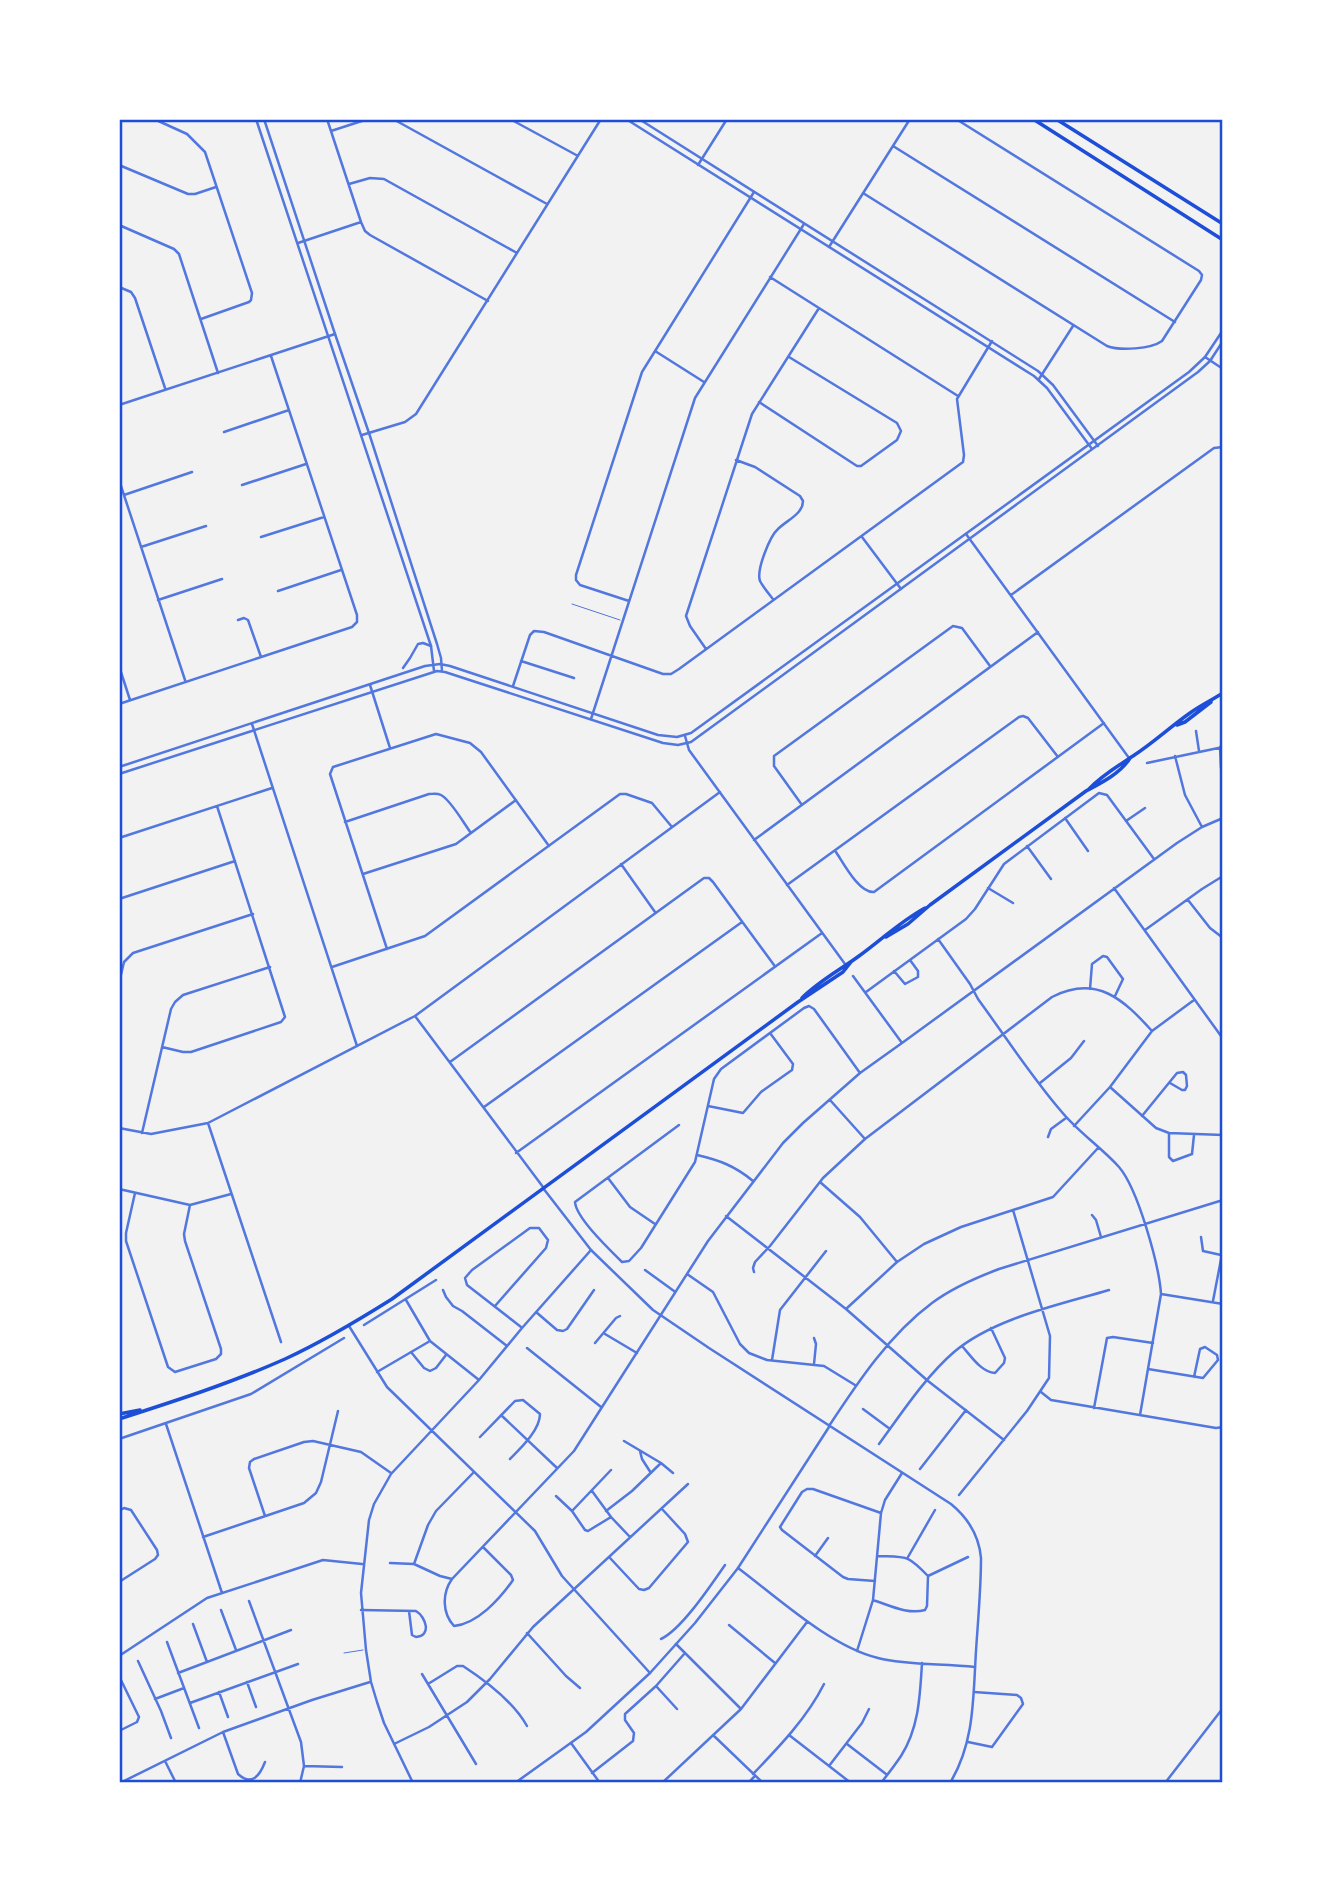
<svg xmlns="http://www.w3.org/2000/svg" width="1342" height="1902" font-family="'Noto Serif',serif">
  <rect width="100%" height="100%" fill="#f2f2f2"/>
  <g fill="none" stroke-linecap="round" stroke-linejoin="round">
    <path stroke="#5277de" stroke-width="1" d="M 572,604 L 620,620
      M 344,1653 L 363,1650"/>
    <path stroke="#5277de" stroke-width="2.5" d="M 154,119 L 187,134 L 205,152 L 252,293 L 251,300 L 249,302 L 201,319
      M 327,119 L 361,222
      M 393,119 L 547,204
      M 510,119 L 578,156
      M 119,123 L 121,119
      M 331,131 L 368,119
      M 893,146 L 1175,322
      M 119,165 L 188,194 L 195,194 L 216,187
      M 698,165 L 727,119
      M 349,184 L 370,178 L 384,179 L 517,253
      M 863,193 L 1107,346 C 1120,351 1151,349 1162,341 L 1201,280 L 1202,275 L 1199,271 L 956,119
      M 119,225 L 174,249 L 179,254 L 218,373
      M 298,243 L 361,222 L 365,231 L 370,235 L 488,301
      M 829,247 L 910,119
      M 770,277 L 958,396
      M 119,287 L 131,292 L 135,298 L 165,388
      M 655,351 L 704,382
      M 1205,357 L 1223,369
      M 1039,379 L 1073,326
      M 759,402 L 857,466 L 861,466 L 897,440 L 901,431 L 897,423 L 789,357
      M 119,405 L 335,334
      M 224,432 L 289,410
      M 362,435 L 405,422 L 416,414 L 601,119
      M 736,460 L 755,467 L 800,496 L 803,501 C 803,514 787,520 778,529 C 770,536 756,570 760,581 C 763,587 769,594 773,599
      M 119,480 L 185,680
      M 242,485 L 306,464
      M 124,495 L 192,472
      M 966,534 L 1129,758
      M 261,537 L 324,517
      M 862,537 L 901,589
      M 141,547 L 206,526
      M 278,591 L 341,570
      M 1011,595 L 1214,448 L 1223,447
      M 158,600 L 222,579
      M 629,601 L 580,585 L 576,580 L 576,575 L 642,372 L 754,192
      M 238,620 L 244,618 L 248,620 L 261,657
      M 706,649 L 690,626 L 686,616 L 752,414 L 819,308
      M 521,661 L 574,678
      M 119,666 L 130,700
      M 403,668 L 410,658 L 418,644 L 423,643 L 431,646
      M 370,685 L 390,748
      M 513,686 L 530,635 L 534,631 L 544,632 L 663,674 L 671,674 L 679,669 L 963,462 L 964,455 L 957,399 L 992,341
      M 119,704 L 352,627 L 357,622 L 357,615 L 271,356
      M 591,719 L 695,398 L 804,224
      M 252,724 L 357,1046
      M 1196,731 L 1199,751
      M 685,736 L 689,750 L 845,964
      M 1220,747 L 1221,768
      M 1175,756 L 1185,795 L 1202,827
      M 1147,763 L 1223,747
      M 802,805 L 774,766 L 774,756 L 953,626 L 962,628 L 990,666
      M 1065,818 L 1088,851
      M 1126,821 L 1145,808
      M 345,822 L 429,794 C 433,794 437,793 441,795 C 451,800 464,824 471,833
      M 119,838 L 272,788
      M 754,840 L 1038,632
      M 1027,846 L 1051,879
      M 836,852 C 844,864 859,893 874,892 L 1104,723
      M 621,864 L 655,912
      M 363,874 L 456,844 L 516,800
      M 787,885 L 1019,717 L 1023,716 L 1028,718 L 1058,757
      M 988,888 L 1013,903
      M 1114,888 L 1221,1036 L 1223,1042
      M 119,899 L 235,861
      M 1188,900 L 1210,928 L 1223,938
      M 1145,930 L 1202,889 L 1223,876
      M 938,939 L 970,984 L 978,999 C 1005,1036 1031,1076 1061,1111 C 1078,1132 1101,1147 1119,1167 C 1138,1189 1159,1265 1161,1294 L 1140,1415
      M 387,949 L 330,774 L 333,767 L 436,734 L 470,743 L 481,752 L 549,846
      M 332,967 L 425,936 L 620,794 L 626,794 L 652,803 L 672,827
      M 894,971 L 905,984 L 918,977 L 918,971 L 910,960
      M 853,976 L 902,1043
      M 119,983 L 124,962 L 133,953 L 253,914
      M 1090,989 L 1092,964 L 1103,956 L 1107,957 L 1123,979 L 1115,996
      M 866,992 L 966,919 L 975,909 L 1004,864 L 1099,793 L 1107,795 L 1154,859
      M 415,1016 L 543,1187
      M 162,1047 L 183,1052 L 191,1052 L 281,1022 L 285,1017 L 217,806
      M 450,1062 L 704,878 L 709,878 L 713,882 L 774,965
      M 1040,1083 L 1071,1058 L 1084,1041
      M 1110,1087 L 1156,1128 L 1169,1133 L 1223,1135
      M 830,1100 L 865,1139
      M 708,1106 L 743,1113 L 761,1092 L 792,1070 L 793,1064 L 770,1033
      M 484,1107 L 742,922
      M 1142,1116 L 1177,1073 L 1183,1072 L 1186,1075 L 1187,1086 L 1185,1090 L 1182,1090 L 1170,1083
      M 208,1123 L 281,1342
      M 679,1125 L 575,1202 C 576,1218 610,1250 622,1262 L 629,1261 L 641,1248 L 695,1162 L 714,1079 L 721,1069 L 804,1008 L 809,1006 L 814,1009 L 860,1073
      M 1074,1126 L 1110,1087 L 1152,1031 L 1194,1000
      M 119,1128 L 151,1134 L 208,1123 L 415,1016 L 720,792
      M 142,1133 L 171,1009 L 175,1002 L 183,995 L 270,967
      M 1169,1133 L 1169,1157 L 1173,1161 L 1192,1154 L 1194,1135
      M 1048,1137 L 1051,1129 L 1066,1118
      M 516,1153 L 822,933
      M 697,1155 C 719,1160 735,1166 753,1181
      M 608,1178 L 630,1207 L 655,1224
      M 820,1182 L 860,1217 L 897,1262
      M 119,1189 L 190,1205 L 231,1194
      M 135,1193 L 126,1233 L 126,1241 L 168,1367 L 175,1372 L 216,1359 L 221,1354 L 221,1349 L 185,1241 L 184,1234 L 190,1205
      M 1092,1215 L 1096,1220 L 1101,1237
      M 726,1216 L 846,1309 L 928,1381 L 1004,1440
      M 1201,1237 L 1203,1251 L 1221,1255
      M 645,1270 L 674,1291
      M 754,1272 L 753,1268 L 755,1262 L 770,1246 L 823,1178 L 865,1139 L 1052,997 C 1097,974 1124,1000 1152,1031
      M 687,1274 L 713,1292 L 740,1344 L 749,1353 L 767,1360 L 824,1366 L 855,1385
      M 443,1290 L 446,1297 L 453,1306 L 462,1311 L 507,1346
      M 1161,1294 L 1223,1304
      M 406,1300 L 430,1341 L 479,1380
      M 1213,1301 L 1223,1249
      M 495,1306 L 546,1248 L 548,1240 L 539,1228 L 530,1228 L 472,1270 L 465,1278 L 467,1285 L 521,1327
      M 846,1309 L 897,1262 L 924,1244 L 961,1227 L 1053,1197 L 1098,1148
      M 536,1312 L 557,1330 L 563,1331 L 567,1329 L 594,1290
      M 364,1325 L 436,1280
      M 349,1326 L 387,1387 L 535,1531 L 562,1576 L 650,1673
      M 605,1334 L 637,1353
      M 595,1343 L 616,1318 L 620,1316
      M 962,1346 C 971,1356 981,1372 995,1373 L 1004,1363 L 1005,1358 L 991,1328
      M 527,1348 L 601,1407
      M 411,1352 L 424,1368 L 430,1371 L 436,1368 L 446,1355
      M 772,1360 L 780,1310 L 826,1251
      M 814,1364 L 816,1344 L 814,1338
      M 1148,1369 L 1203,1378 L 1218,1360 L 1217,1355 L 1205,1347 L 1200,1349 L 1194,1377
      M 377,1372 L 430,1341
      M 1041,1392 L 1051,1400 L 1057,1401 L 1216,1428 L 1223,1427
      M 1094,1408 L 1107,1338 L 1113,1337 L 1153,1343
      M 863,1409 L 890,1429
      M 501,1415 L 557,1468
      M 166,1424 L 222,1593
      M 829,1426 C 858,1382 889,1335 932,1303 C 952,1288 975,1278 999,1269 L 1223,1200
      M 480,1437 L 515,1401 L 523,1400 L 540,1414 C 540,1430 521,1448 510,1459
      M 119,1439 L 251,1394 L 344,1338
      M 624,1441 L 661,1463 L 673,1473
      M 879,1444 C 901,1414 926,1376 954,1352 C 994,1318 1059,1305 1109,1290
      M 640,1451 L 642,1459 L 651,1473
      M 920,1469 L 966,1410
      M 592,1491 L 611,1517 L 630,1537
      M 959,1495 L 1027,1411 L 1049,1378 L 1050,1336 L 1013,1210
      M 556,1496 L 572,1511 L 585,1530 L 588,1531 L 611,1517
      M 119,1511 L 124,1508 L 131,1510 L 157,1550 L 158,1555 L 155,1559 L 119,1582
      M 572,1511 L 611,1470
      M 606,1511 L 632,1491 L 661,1463
      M 265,1516 L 249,1468 L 250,1462 L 254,1459 L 304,1442 L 313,1441 L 361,1452 L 391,1473
      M 203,1537 L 304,1503 L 316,1493 L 321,1482 L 338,1411
      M 815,1556 L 828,1538
      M 908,1557 L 935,1510
      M 610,1558 L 639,1589 L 644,1590 L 649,1588 L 688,1542 L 685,1534 L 662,1509
      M 390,1563 L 414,1564 L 440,1576 L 452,1579 L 574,1451 L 708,1241 L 783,1143 L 803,1123 L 860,1073 L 902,1043 L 1177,843 L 1202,827 L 1223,818
      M 414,1564 L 428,1525 L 436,1511 L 474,1472
      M 738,1568 C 778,1598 831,1647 878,1658 C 910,1666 943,1663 975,1667
      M 928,1576 L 968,1557
      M 452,1579 C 442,1593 442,1613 454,1626 C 477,1624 500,1599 513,1580 L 511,1575 L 483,1547
      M 875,1581 L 848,1579 L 843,1577 L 782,1530 L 780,1527 L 802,1492 L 807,1489 L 813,1489 L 881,1513
      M 873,1600 C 889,1605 908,1615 925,1610 L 927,1606 L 928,1576 C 907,1554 907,1557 877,1556
      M 249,1601 L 301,1742 L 304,1766 L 300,1783
      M 221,1610 L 236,1650
      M 361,1610 L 416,1611 C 426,1617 432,1636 416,1637 L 412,1635 L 409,1611
      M 193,1624 L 207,1662
      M 729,1625 L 775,1663
      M 527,1633 L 566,1676 L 580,1688
      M 661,1639 C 682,1629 711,1585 725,1565
      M 167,1642 L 199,1728
      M 676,1644 L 741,1709
      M 857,1651 L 873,1600 L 881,1513 L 885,1500 L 902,1473
      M 119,1656 L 207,1598 L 323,1560 L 362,1564
      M 138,1661 L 161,1711 L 171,1738
      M 178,1673 L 291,1630
      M 422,1674 L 476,1764
      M 119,1676 L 139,1717 L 137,1722 L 119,1731
      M 247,1682 L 256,1707
      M 428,1684 L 457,1666 L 463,1666 C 486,1681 513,1701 527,1726
      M 656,1686 L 677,1709
      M 219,1692 L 228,1717
      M 155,1699 L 184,1688
      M 190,1703 L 298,1664
      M 223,1732 L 238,1774 C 252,1787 260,1775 265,1762
      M 713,1735 L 763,1783
      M 789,1735 L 851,1783
      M 968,1742 L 992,1747 L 1023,1704 L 1021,1698 L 1017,1695 L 974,1692
      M 571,1743 L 600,1783
      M 394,1744 L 429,1727 L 467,1702 L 490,1679 L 533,1627 L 688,1484
      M 847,1744 L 886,1774
      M 165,1761 L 176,1783
      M 304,1766 L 342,1767
      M 829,1766 L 862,1723 L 869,1709
      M 592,1773 L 633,1741 L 634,1733 L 625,1720 L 625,1714 L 656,1686 L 685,1653
      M 753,1774 C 779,1747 807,1718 824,1684
      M 120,1783 L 223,1732 L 312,1700 L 370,1682
      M 413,1783 L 384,1723 L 377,1702 L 371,1682 L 366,1650 L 361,1593 L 369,1520 L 374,1504 L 391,1474 L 479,1380 L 522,1328 L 591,1250
      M 662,1783 L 741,1709 L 807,1622
      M 748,1783 L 755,1776
      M 881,1783 C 888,1774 895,1765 901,1756 C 919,1728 920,1695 922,1663
      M 1165,1783 L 1223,1708"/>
    <path stroke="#5277de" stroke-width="2.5" d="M 256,119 L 431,646 L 434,671
      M 264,119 L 335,334 L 369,433 L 437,644 L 441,658 L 442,671
      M 626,119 L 1034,376 L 1047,388 L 1092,449
      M 639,119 L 1038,371 L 1053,385 L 1098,446
      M 119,767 L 425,666 L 440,664 L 450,666 L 658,735 L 677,737 L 691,733 L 1189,372 L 1205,357 L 1223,330
      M 119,774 L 437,671 L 445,672 L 663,743 L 678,745 L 691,742 L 1198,372 L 1210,361 L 1223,341
      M 543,1188 L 591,1250 L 653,1310 L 709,1348 L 951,1504 C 968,1518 979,1535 981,1558 C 981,1589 978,1620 976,1651 C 973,1697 975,1742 950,1783
      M 515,1783 L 586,1732 L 650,1673 L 695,1623 L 738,1568 L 829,1427"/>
    <path stroke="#1d4ed8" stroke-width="3.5" d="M 1033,119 L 1223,240
      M 1056,119 L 1223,224
      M 1177,725 L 1185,722 L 1211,702
      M 1089,789 C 1102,775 1118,766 1133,756 C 1153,743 1170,727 1190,713 C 1201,705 1212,700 1223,693
      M 886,937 L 908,924 L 930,905 L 1086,791 C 1101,783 1121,773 1130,758
      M 802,998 C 819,981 840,970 859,956 C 881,940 901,921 925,908
      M 119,1414 L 140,1410
      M 119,1419 C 175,1401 231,1383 285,1359 C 322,1342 357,1321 392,1299 L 798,1002 L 843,972 L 851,962"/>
  </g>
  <rect width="1342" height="1902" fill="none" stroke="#ffffff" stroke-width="242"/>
  <rect x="121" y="121" width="1100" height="1660" fill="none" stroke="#1d4ed8" stroke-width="2.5"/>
</svg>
